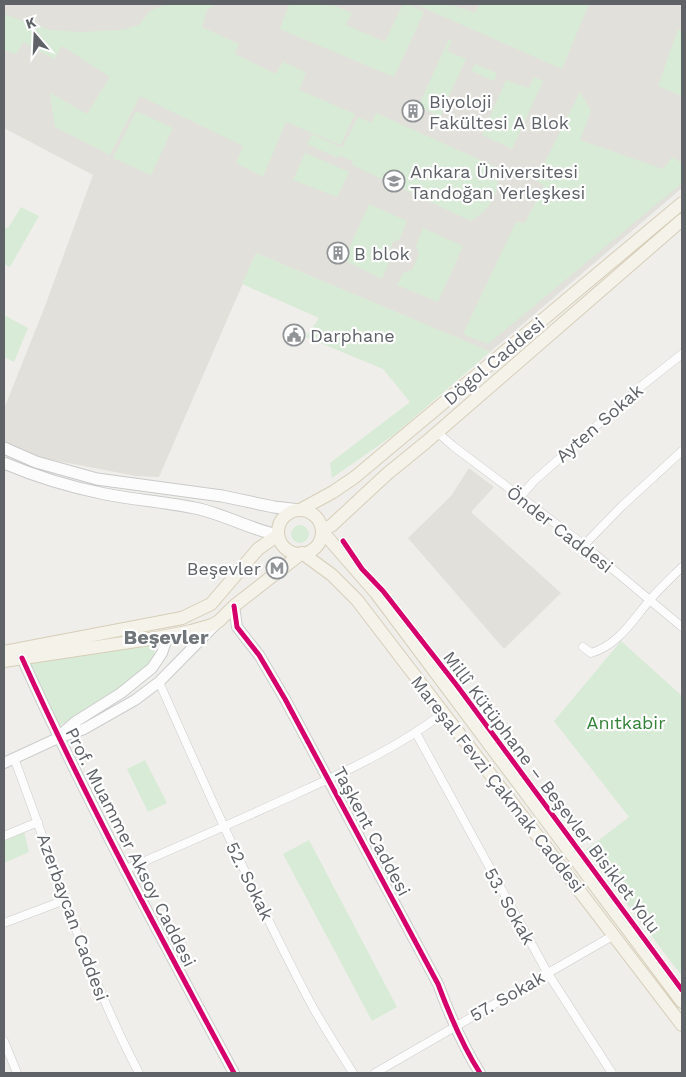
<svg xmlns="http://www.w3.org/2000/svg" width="686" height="1077" font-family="'Work Sans',sans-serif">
  <rect width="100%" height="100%" fill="#efeeea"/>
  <path fill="#e2e0da" d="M 4,4 L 682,4 L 682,188 L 490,352 L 256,253 L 159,477 L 136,476 L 42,458 L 4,442 L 4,409 L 45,306 L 93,175 L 4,128 Z
    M 469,468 L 494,487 L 471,512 L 561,593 L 504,649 L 408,538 L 451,496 Z"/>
  <path fill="#d8ebd6" d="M 166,4 L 217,4 L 207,10 L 202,27 L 239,44 L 235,54 L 276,74 L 283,62 L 306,72 L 299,90 L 355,114 L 341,145 L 286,122 L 263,177 L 236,163 L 243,146 L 140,96 L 110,155 L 55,127 L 50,93 L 87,114 L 110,77 L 62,46 L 54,59 L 23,42 L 16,54 L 4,50 L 4,11 L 6,15 L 50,30 L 81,32 L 121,30 L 139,25 L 150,11 Z
    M 289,4 L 331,4 L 352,13 L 346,25 L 385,42 L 403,4 L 408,4 L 424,12 L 394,77 L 280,29 Z
    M 415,4 L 450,4 L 475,13 L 480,4 L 589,4 L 562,69 Z
    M 678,29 L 682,31 L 682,96 L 658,86 Z
    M 449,39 L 452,41 L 447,51 L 466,59 L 440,116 L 418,107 Z
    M 475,64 L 497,73 L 494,81 L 471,71 Z
    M 534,77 L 543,81 L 512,149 L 482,135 L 506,80 L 529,88 Z
    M 580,92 L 591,111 L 580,140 L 663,169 L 672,157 L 682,163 L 682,183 L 488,344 L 463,334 L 516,222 L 525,223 L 544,186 L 536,180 Z
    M 136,111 L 173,128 L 151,175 L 113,158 Z
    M 376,113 L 496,167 C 501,193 492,207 471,221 L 352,165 L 353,162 L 340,155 L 338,158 L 307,144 L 312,134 L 342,148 L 358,117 L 372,123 Z
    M 305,153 L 349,172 L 337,197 L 293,180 Z
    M 369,204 L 407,221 L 400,239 L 393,242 L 386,258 L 388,265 L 382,279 L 344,260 Z
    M 21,207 L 39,216 L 10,267 L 4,264 L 4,227 L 8,228 Z
    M 423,228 L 463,246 L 438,302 L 397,285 L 404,272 L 412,270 L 419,254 L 416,246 Z
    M 256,253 L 470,343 L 490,352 L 395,434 L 332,478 L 330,463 L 410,402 L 383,369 L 306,337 L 319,318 L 242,284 Z
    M 4,315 L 28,328 L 14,362 L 4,357 Z
    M291 534a9 9 0 1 1 18 0a9 9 0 1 1-18 0Z
    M 621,641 L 682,696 L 682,976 L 586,850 L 629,817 L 554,721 Z
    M 145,643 L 153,646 L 155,655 L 153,661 L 142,673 L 59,726 L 29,662 Z
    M 145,760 L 167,803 L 148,812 L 127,769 Z
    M 24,832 L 29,852 L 4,863 L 4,841 Z
    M 309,840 L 397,1007 L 372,1021 L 283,854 Z
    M 633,919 L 682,984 L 682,988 L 632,921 Z"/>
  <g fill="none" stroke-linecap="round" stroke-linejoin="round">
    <g stroke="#cbcccc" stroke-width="9">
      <path id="minor" d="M 437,432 L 453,446 L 584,545 L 682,627
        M 520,497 L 534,481 L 639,388 L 682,354
        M 584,545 L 622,506 L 682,451
        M 583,647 L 591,653 C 618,645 632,621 649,601 C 659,589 671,578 682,567
        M 159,682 C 207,790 255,898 310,1002 C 323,1026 339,1050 353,1073
        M 416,733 L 547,972 L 612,1073
        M 14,758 C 54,864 86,973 139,1073
        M 4,836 L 38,822
        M 124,870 C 182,845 239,820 296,794 C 347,771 399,747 443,713
        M 4,923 L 65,900
        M 4,1041 L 17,1073
        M 375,1073 L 614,935"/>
    </g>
    <g stroke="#cbcccc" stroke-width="12">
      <path id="tertiary" d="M 234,606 L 237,627 L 259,655 L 285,699 L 438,984 C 450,1016 462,1045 480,1073
        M 22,658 C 86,800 160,936 234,1073
        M 60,735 L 75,722 L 121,693 L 152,668 L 162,653 L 168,635
        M 4,763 L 58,738 L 84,729 L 135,700 L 159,682 L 217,623"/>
    </g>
    <g stroke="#cacacb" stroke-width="13">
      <path id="secondary" d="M 4,448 L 36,462 L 97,479 L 222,496 L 274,507 L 300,510
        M 4,463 C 37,477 70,487 105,494 C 135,500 166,502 195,508 C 224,514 249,529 278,535"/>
    </g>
    <g stroke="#d7ceb8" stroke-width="14">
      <path id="primary" d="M 300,510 L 333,492 L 355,477 L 682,203
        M278 532a22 22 0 1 1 44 0a22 22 0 1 1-44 0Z
        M 322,531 L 376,593 L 682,1002
        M 322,531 L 332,525 L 387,474 L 425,443 L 682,220
        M 302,553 L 332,575 L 357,600 L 682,1025
        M 4,652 L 182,618 L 211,604 L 258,549 L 278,535
        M 4,661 L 156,638 L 191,631 L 212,625 L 219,621 L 234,606 L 302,553"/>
    </g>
    <use href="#minor" stroke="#fdfcfc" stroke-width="8"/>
    <use href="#tertiary" stroke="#fdfcfc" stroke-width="10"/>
    <use href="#secondary" stroke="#fdfcfc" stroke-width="11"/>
    <use href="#primary" stroke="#f4f2e9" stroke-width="12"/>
    <g stroke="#fff" stroke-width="8">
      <path id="cycleway" d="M 343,541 L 362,569 L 383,591 L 458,687 L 682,990
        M 234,606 L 237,627 L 259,655 L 285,699 L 438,984 C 450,1016 462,1045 480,1073
        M 22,658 C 86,800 160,936 234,1073"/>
    </g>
    <use href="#cycleway" stroke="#d6006c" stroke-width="5"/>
  </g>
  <defs>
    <g id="building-ring" transform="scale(1.125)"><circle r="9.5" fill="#fff" stroke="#919496" stroke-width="1.5"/><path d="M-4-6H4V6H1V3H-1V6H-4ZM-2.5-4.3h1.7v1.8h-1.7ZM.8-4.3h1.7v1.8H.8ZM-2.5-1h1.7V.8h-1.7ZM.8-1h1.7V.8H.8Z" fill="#919496"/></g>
    <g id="university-ring" transform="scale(1.125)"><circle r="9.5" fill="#fff" stroke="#919496" stroke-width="1.5"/><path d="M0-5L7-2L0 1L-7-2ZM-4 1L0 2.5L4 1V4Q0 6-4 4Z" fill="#919496"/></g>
    <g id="civic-ring" transform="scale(1.125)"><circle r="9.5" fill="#fff" stroke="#919496" stroke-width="1.5"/><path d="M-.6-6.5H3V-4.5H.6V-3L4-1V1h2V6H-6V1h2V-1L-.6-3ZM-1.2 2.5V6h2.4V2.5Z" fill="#919496"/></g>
    <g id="metro-ring" transform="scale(1.125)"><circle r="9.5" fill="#fff" stroke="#919496" stroke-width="1.5"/><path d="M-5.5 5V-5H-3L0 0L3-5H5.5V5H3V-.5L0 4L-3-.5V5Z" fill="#919496"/></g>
  </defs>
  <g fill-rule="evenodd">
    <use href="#building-ring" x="413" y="111"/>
    <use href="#university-ring" x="394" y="181"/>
    <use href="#building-ring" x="338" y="253"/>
    <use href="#civic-ring" x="294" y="335"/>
    <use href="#metro-ring" x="277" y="568"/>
  </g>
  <g text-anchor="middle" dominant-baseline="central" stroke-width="4.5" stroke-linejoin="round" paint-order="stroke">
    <g font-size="18" fill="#5f6368" stroke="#fff" text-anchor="start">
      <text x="429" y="101">Biyoloji<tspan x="429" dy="21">Fakültesi A Blok</tspan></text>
      <text x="410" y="171">Ankara Üniversitesi<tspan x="410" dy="21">Tandoğan Yerleşkesi</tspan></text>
      <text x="354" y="253">B blok</text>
      <text x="310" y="335">Darphane</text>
      <text x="261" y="568" text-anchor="end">Beşevler</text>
    </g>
    <g font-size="18" fill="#5f6368" stroke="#fff">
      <text transform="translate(494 361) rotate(-40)">Dögol Caddesi</text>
      <text transform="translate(599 423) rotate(-41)">Ayten Sokak</text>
      <text transform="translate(560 529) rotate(38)">Önder Caddesi</text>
      <text transform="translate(498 784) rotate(52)">Mareşal Fevzi Çakmak Caddesi</text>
      <text transform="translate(552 792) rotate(53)">Millî Kütüphane – Beşevler Bisiklet Yolu</text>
      <text transform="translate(372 831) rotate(62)">Taşkent Caddesi</text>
      <text transform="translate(131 847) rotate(63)">Prof. Muammer Aksoy Caddesi</text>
      <text transform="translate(250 881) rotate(64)">52. Sokak</text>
      <text transform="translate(510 906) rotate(61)">53. Sokak</text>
      <text transform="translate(73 917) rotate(70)">Azerbaycan Caddesi</text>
      <text transform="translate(507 996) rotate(-30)">57. Sokak</text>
    </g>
    <g font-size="18" fill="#348238" stroke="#fff">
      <text x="626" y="722">Anıtkabir</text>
    </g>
    <g font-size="20" font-weight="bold" fill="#70757a" stroke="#fff">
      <text x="166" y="637">Beşevler</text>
    </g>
  </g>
  <rect width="686" height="1077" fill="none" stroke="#5f6368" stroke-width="10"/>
  <g transform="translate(35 35) rotate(341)" stroke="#ffffff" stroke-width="4" paint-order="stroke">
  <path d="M0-4L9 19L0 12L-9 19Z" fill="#5f6368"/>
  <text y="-8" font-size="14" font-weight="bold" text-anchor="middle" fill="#5f6368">K</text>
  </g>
</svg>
